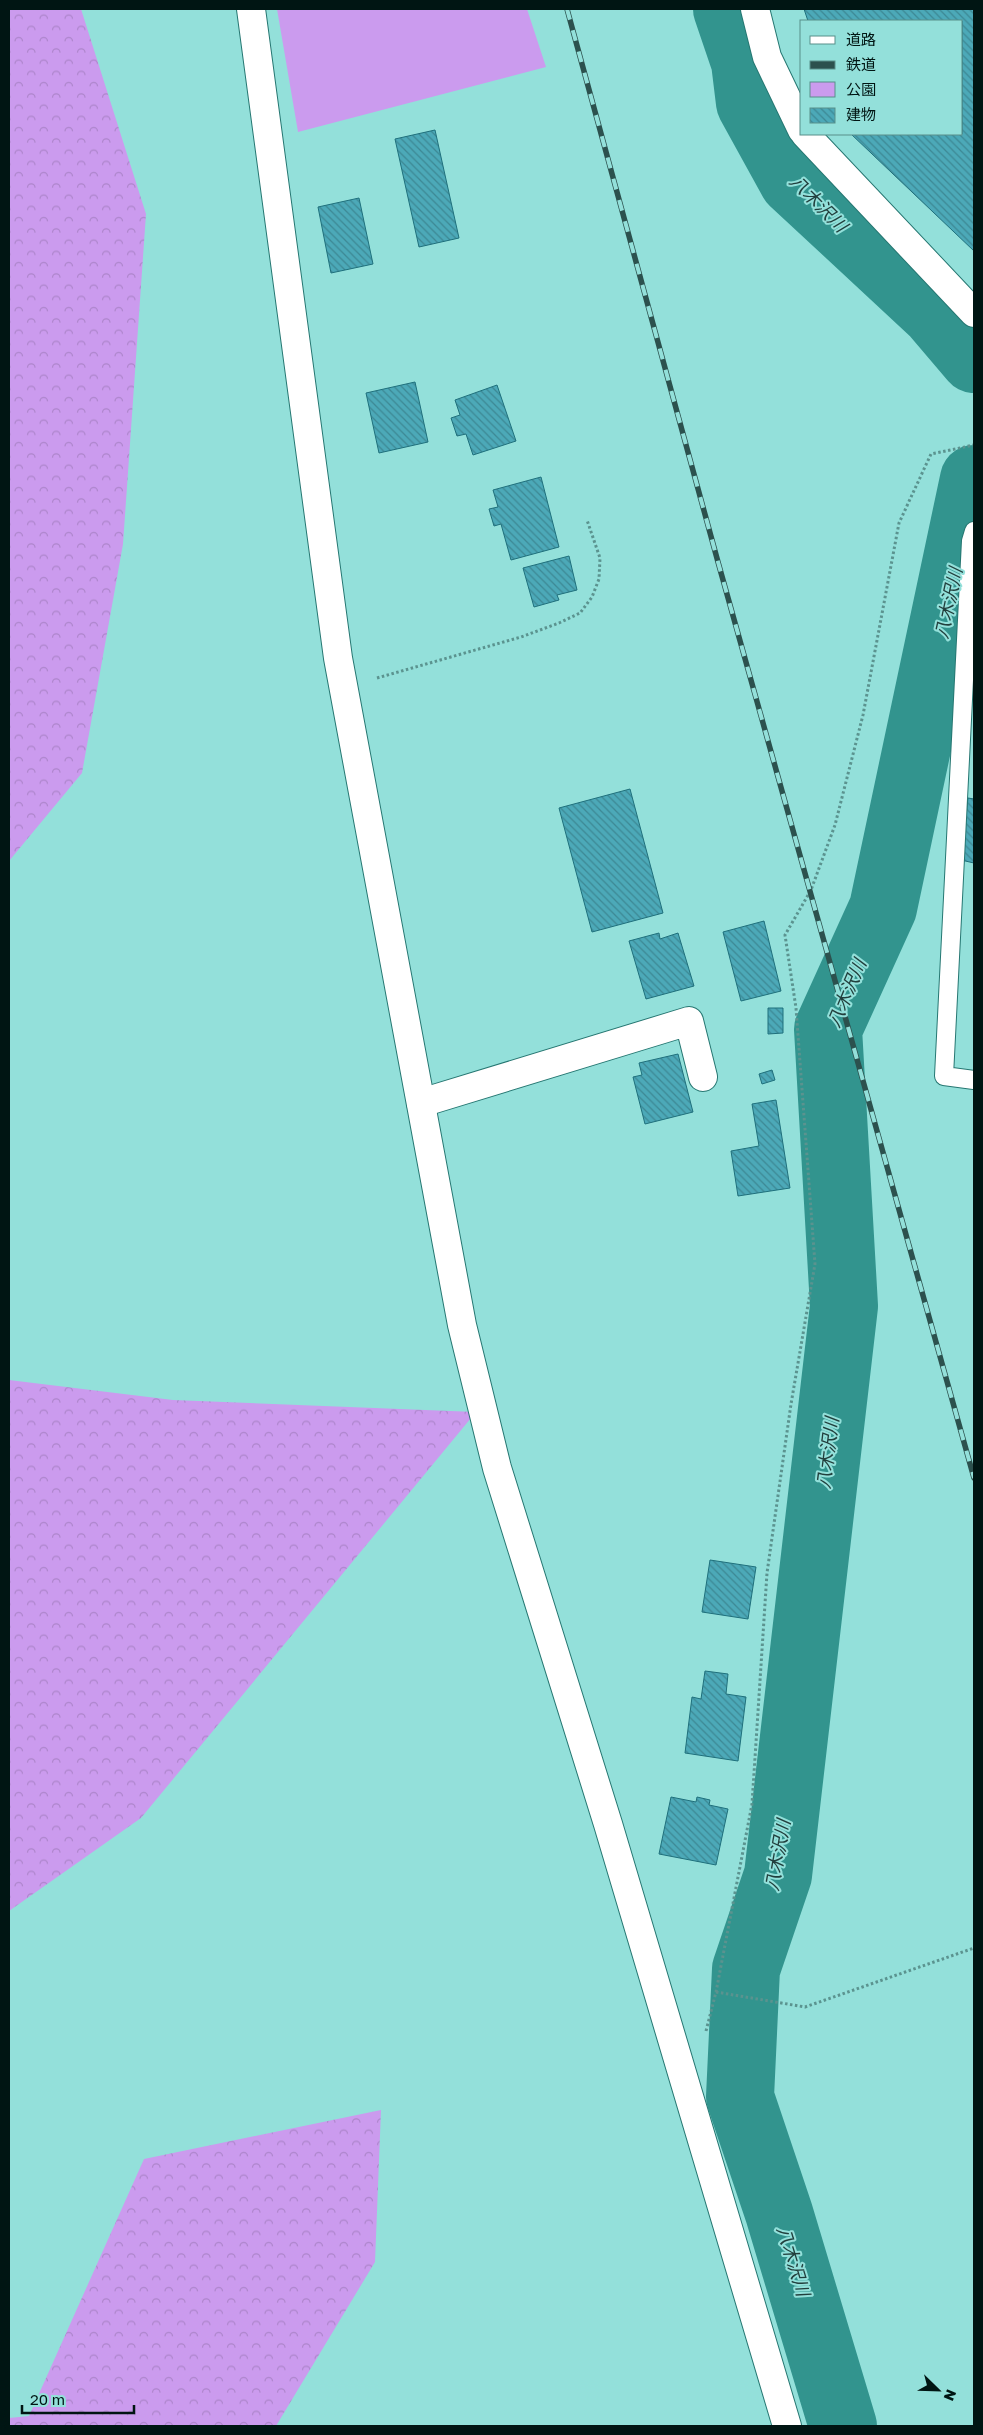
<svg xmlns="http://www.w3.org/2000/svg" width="983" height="2435" font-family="'Golos Text','Noto Sans JP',sans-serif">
  <defs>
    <pattern id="forest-crowns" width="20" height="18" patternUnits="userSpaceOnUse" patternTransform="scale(1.25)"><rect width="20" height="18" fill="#cb9bee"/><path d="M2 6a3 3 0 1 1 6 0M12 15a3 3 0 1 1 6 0" fill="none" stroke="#ad85cb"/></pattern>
    <pattern id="building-back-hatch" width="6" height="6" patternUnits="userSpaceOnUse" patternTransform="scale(1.25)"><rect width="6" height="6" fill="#4ca9b8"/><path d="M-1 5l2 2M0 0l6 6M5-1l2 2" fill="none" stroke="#3d8894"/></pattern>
  </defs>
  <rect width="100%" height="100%" fill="#93e0da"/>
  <path fill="#cb9bee" d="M 277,9 L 527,9 L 546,67 L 298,132 Z"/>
  <path fill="url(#forest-crowns)" d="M 9,9 L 81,9 L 146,214 L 123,544 L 82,773 L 9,861 Z
    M 9,1380 L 173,1400 L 476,1412 L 141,1818 L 9,1911 Z
    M 381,2110 L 375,2262 L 276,2426 L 9,2426 L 9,2418 L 29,2416 L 144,2159 Z"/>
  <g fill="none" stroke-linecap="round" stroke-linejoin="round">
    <path stroke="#32948e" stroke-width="68" d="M 727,9 L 745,62 L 750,103 L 793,181 L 934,312 L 974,359
      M 843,2426 L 779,2213 L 740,2097 L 746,1969 L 778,1875 L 844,1306 L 828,1029 L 883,908 L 974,479"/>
  </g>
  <path fill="url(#building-back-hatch)" stroke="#1f707c" d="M 804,9 L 974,9 L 974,251 L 851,134 L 962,134 L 962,21 L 808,21 Z
    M 435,130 L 459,238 L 419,247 L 395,139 Z
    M 359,198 L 373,264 L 331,273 L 318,207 Z
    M 415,382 L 428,442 L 379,453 L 366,393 Z
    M 497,385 L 516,441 L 473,455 L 466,434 L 457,436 L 451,418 L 460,415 L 455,400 Z
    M 541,477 L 559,547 L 511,560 L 501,524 L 494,526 L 489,509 L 498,507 L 493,490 Z
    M 569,556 L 577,590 L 557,595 L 559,600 L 534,607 L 523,568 Z
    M 630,789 L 663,913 L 592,932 L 559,808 Z
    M 968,798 L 974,799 L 974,863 L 961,860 Z
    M 764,921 L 781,991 L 741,1001 L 723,932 Z
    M 659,933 L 660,939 L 678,933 L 694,986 L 646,999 L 629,941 Z
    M 768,1008 L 783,1008 L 783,1033 L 768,1034 Z
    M 678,1054 L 693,1112 L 645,1124 L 633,1077 L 642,1075 L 639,1063 Z
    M 772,1070 L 775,1080 L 762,1084 L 759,1074 Z
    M 776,1100 L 790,1188 L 738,1196 L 731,1151 L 759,1146 L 752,1104 Z
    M 710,1560 L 756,1567 L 748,1619 L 702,1612 Z
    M 705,1671 L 728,1674 L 726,1694 L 746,1697 L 738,1761 L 685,1753 L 692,1697 L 701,1699 Z
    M 671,1797 L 696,1802 L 697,1797 L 710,1800 L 709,1805 L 728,1809 L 716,1865 L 659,1854 Z"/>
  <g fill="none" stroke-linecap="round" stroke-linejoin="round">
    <g stroke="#267772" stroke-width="20">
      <path id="service" d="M 974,531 L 971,541 L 944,1076 L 974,1080"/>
    </g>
    <g stroke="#267772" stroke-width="30">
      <path id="minor" d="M 755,9 L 767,57 L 802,130
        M 805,134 L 974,313
        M 421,1103 L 689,1021 L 703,1077"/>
    </g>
    <g stroke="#267772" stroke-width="30">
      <path id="tertiary" d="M 251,9 L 338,658 L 462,1325 L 497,1468 L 608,1824 L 787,2426"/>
    </g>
    <path stroke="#5b938f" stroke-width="3" stroke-dasharray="2.5 2.5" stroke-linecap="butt" d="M 377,678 L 521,637 L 559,623 L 580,613 L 592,597 L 599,579 L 600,558 L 587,520
      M 716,1992 L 805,2007 L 974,1948
      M 706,2031 L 716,1992 L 752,1804 L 767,1573 L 791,1404 L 815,1264 L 796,1008 L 785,935 L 811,890 L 835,825 L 863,715 L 899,523 L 931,454 L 974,445"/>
    <use href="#service" stroke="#fff" stroke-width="18"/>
    <use href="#minor" stroke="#fff" stroke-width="28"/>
    <use href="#tertiary" stroke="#fff" stroke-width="28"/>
    <g stroke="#2c514e" stroke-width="5.5">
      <path id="rail" d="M 567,9 L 718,562 L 974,1478"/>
    </g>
    <use href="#rail" stroke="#93e0da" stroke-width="4" stroke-dasharray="11" stroke-linecap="butt"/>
  </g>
  <g text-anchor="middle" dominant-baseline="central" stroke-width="4" stroke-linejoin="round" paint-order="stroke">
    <g font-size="18" font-style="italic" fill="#223f3d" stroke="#93e0da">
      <text transform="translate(819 203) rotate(45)">八木沢川</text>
      <text transform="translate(948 603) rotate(-78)">八木沢川</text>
      <text transform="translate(846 993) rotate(-67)">八木沢川</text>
      <text transform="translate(827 1453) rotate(-83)">八木沢川</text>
      <text transform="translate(777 1855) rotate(-80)">八木沢川</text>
      <text transform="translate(794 2261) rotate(73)">八木沢川</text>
    </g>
  </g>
  <rect width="983" height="2435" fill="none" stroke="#001513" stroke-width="20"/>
  <rect x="800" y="20" width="162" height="115" fill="#93e0da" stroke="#588f8a"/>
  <rect x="810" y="36" width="25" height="8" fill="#ffffff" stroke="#588f8a"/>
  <text x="846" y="45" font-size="15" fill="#001513">道路</text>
  <rect x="810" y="61" width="25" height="8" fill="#2c514e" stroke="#588f8a"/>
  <text x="846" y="70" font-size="15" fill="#001513">鉄道</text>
  <rect x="810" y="82" width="25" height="15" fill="#cb9bee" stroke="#588f8a"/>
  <text x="846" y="95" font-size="15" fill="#001513">公園</text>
  <rect x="810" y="108" width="25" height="15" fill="url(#building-back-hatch)" stroke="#588f8a"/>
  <text x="846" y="120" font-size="15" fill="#001513">建物</text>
  <g transform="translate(938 2390) rotate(113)" stroke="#93e0da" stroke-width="4" paint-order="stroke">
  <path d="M0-4L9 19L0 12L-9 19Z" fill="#001513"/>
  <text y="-8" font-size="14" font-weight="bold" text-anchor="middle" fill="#001513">N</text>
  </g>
  <path d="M22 2405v8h112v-8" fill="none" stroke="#001513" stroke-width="2.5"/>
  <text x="30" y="2405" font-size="15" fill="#001513" stroke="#93e0da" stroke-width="4" paint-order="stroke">20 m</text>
</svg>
